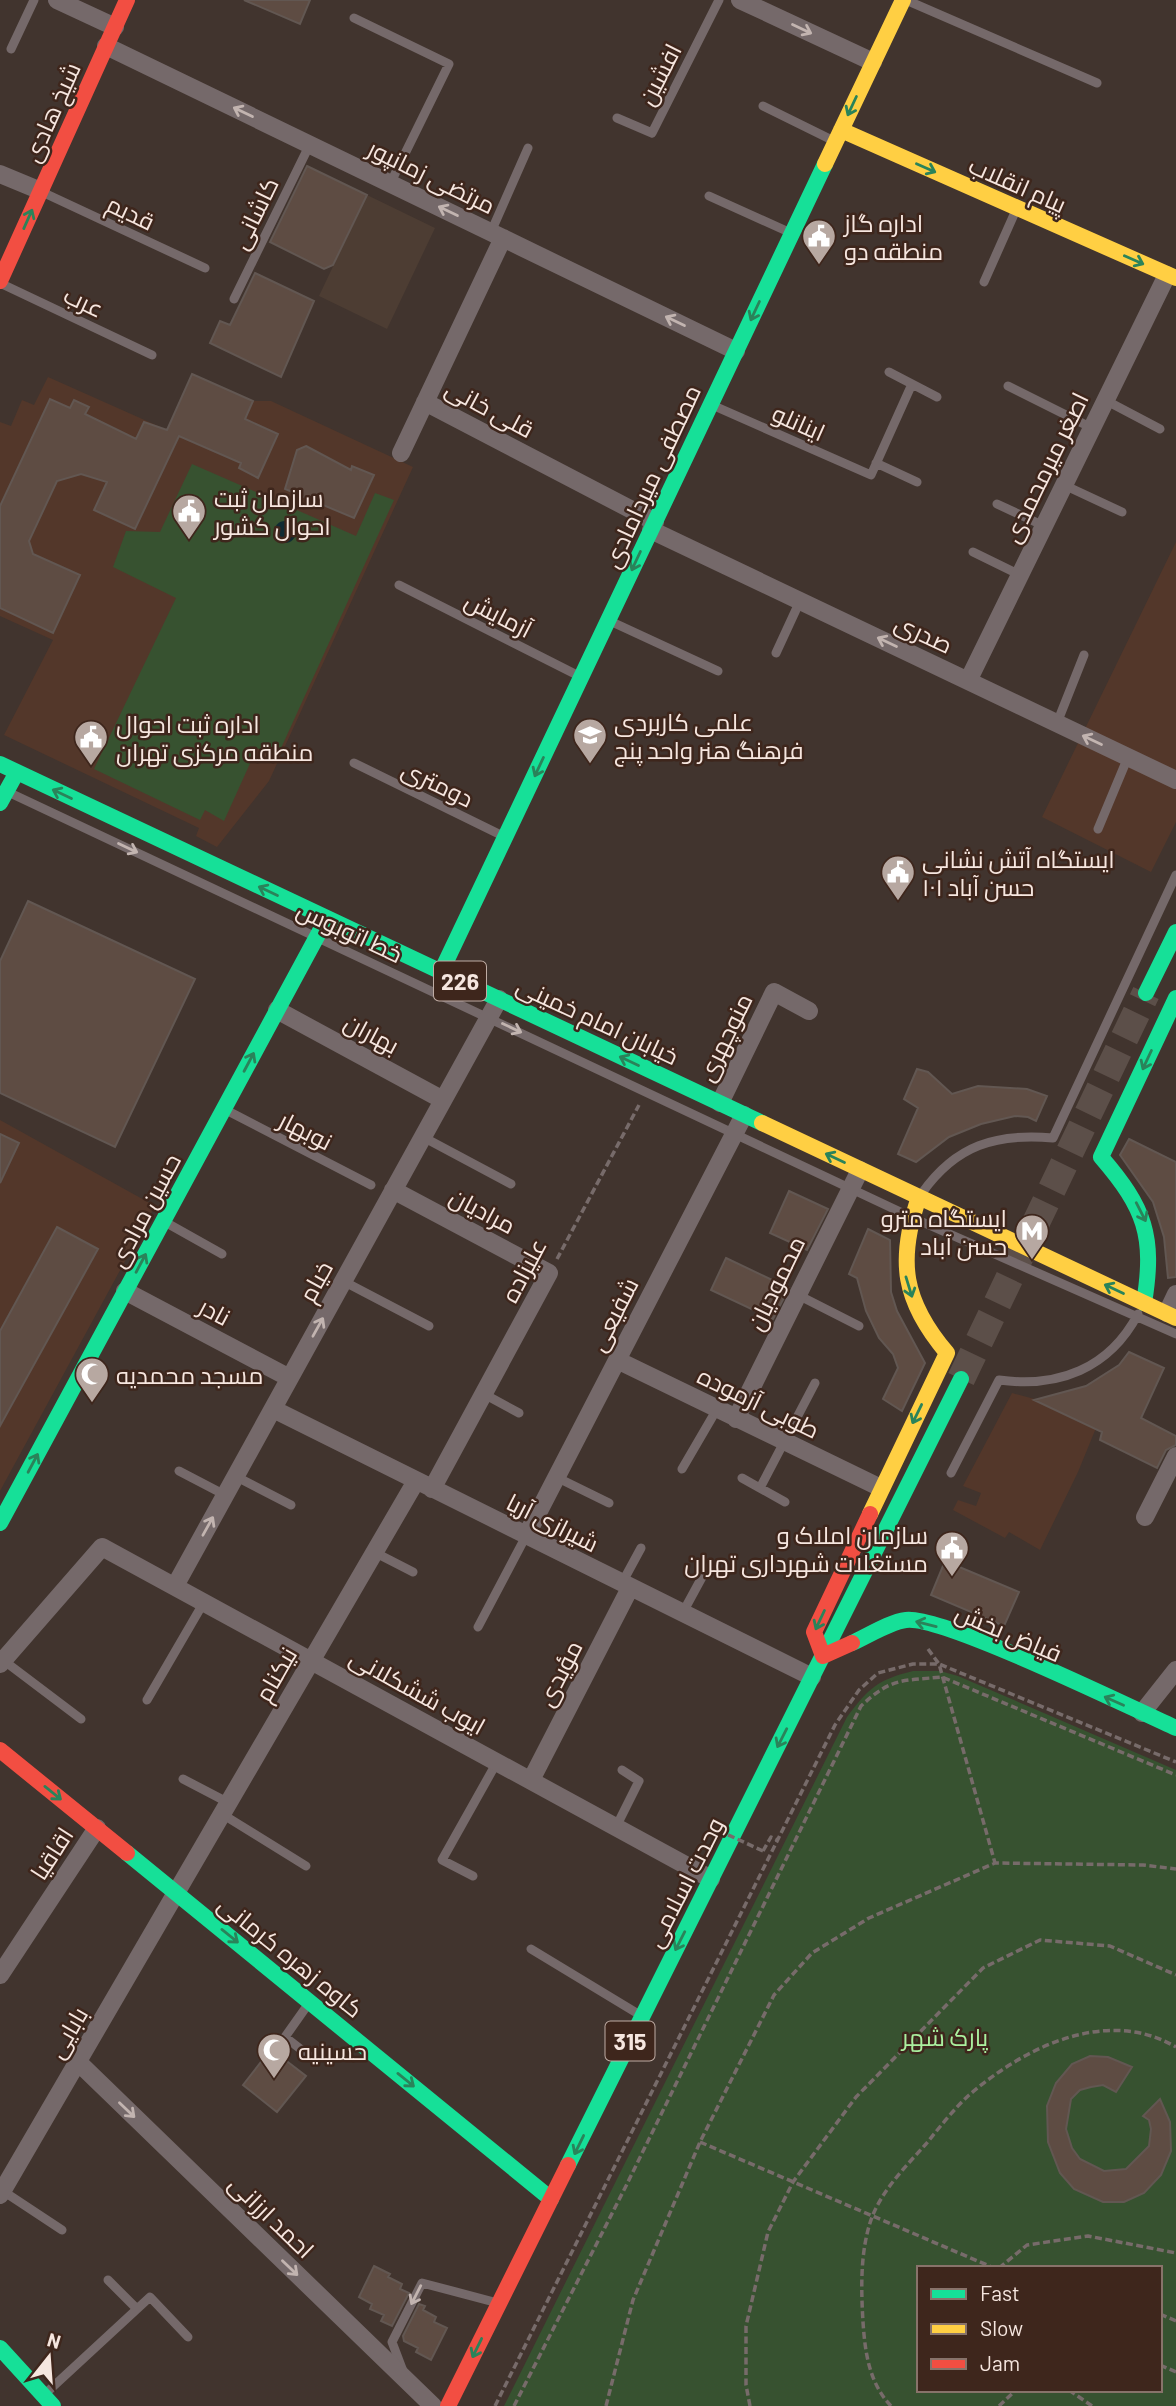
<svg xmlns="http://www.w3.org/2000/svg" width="1176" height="2406" font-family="Barlow,Cairo,sans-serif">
  <rect width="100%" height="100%" fill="#41342e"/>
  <path fill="#53372a" d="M 192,374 L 253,401 L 271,401 L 413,467 L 269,781 L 217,847 L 196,836 L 199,828 L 4,735 L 53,640 L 0,616 L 0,422 L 11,426 L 22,400 L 34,405 L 48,377 L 167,430 Z
    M 1176,542 L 1176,822 L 1151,872 L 1042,817 Z
    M 0,1120 L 155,1206 L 0,1491 Z
    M 1012,1393 L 1045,1402 L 1096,1428 L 1078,1472 L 1040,1550 L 1009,1532 L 1005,1538 L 953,1510 L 958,1500 L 976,1506 L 981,1493 L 963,1486 Z"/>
  <path fill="#4d3d33" d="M 367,195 L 435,228 L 387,329 L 319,296 Z"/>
  <path fill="#375230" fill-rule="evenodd" d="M 192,464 L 356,536 L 375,493 L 394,500 L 277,757 L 257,748 L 224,821 L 205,810 L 200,820 L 94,769 L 176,598 L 113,567 L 126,531 L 160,532 Z
    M 913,1671 L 940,1671 L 958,1676 L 1176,1770 L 1176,2406 L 504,2406 L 847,1717 C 869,1688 877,1680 913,1671 ZM 919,2268 L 1160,2268 L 1160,2390 L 919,2390 Z"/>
  <path fill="#102b33" d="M274 532a11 11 0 1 1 22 0a11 11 0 1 1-22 0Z"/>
  <path fill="#5e4c43" stroke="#625752" stroke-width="2" d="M 244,0 L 310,0 L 300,24 Z
    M 307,166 L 367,195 L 333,265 L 324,269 L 270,242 Z
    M 255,273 L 314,301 L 281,377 L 210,343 L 220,321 L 230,325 Z
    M 192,374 L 253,401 L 245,419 L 278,434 L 258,478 L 239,468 L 241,463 L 179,436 L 135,529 L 94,510 L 107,482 L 81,474 L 57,481 L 29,541 L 33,554 L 80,575 L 53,633 L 0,608 L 0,506 L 50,399 L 70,408 L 74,400 L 89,407 L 85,414 L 136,439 L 144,422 L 167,430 Z
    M 306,446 L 351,470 L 352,466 L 374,475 L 354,518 L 285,489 L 297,450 Z
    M 28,901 L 195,979 L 115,1147 L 0,1093 L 0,961 Z
    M 917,1069 L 928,1072 L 952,1094 L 978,1086 L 1027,1089 L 1047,1096 L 1036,1121 L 1028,1117 L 1015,1116 L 981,1124 L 949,1137 L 916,1162 L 898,1154 L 918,1108 L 904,1099 Z
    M 0,1134 L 19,1143 L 0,1183 Z
    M 1129,1139 L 1176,1162 L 1176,1277 L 1168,1278 L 1164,1237 L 1153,1202 L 1120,1155 Z
    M 789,1191 L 828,1209 L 807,1250 L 770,1233 Z
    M 57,1227 L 98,1249 L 0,1426 L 0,1331 Z
    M 868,1229 L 890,1240 L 891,1292 L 897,1311 L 925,1363 L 902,1411 L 883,1399 L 898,1368 L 893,1354 L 879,1338 L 866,1311 L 857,1278 L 849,1274 Z
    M 726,1258 L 789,1288 L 773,1319 L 711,1290 Z
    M 1129,1352 L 1164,1368 L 1141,1418 L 1176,1436 L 1176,1445 L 1166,1450 L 1157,1468 L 1100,1440 L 1102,1432 L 1034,1400 L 1086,1386 L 1119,1365 Z
    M 945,1561 L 1019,1592 L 1004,1626 L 931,1595 Z
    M 271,2049 L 306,2076 L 277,2112 L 243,2085 Z
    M 1090,2056 L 1108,2057 L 1132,2067 L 1116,2092 L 1103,2085 L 1091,2087 L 1080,2090 L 1071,2099 L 1066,2129 L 1072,2148 L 1080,2159 L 1104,2171 L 1126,2169 L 1149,2146 L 1151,2129 L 1149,2120 L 1143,2116 L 1160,2099 L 1170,2122 L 1171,2151 L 1161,2175 L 1144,2193 L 1124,2202 L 1103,2202 L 1074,2189 L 1060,2173 L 1048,2142 L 1047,2106 L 1056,2083 L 1072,2064 Z
    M 374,2266 L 390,2274 L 388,2277 L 402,2284 L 400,2289 L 409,2293 L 392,2326 L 381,2321 L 384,2315 L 370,2309 L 372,2304 L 359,2297 Z
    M 419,2304 L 425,2306 L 423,2310 L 436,2317 L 434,2322 L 447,2328 L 431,2360 L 416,2352 L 418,2348 L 404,2341 L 403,2336 Z"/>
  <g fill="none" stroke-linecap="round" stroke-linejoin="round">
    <path stroke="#5c4f49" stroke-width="28" stroke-dasharray="28 14" stroke-linecap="butt" d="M 961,1379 L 1146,993"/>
    <path stroke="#776b6a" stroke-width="3.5" stroke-dasharray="7 3.5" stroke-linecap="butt" d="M 557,1259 L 639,1105
      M 928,1649 L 939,1664 L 995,1863
      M 763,1851 L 771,1837 L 777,1840
      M 700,2142 L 994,2268
      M 999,2268 L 1027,2245 L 1088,2236 L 1176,2253
      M 1160,2314 L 1176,2321
      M 1160,2365 L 1176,2372
      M 1069,2390 L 1092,2406
      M 495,2406 L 835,1725 L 859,1690 L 878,1673 L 913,1664 L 939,1664 L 1176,1762
      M 514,2406 L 626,2186 L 861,1706 C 892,1677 902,1681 942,1677 L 1176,1775
      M 606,2406 L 633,2300 L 700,2142 L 774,1995 L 812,1953 L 869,1918 L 995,1863 L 1143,1865 L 1176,1869
      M 750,2406 L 746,2385 L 746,2326 L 768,2232 L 793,2182 L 856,2097 L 983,1968 L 1040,1940 L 1110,1946 L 1176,1975
      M 891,2406 C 869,2383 865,2352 863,2322 C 861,2288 860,2250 872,2217 C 883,2189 907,2165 926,2144 C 939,2128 953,2110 968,2096 C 1023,2048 1106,2006 1176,2047
      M 999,2406 L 1016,2390"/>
    <path stroke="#75696a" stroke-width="9" d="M 906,0 L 1097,83
      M 354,18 L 449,64 L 390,184
      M 11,49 L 34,0
      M 763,106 L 834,141
      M 617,118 L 652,133 L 719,0
      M 42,192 L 205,268
      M 709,196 L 791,233
      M 491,232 L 528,148
      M 984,282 L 1016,210
      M 2,284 L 152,355
      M 234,299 L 310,144
      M 889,372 L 937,397
      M 1008,386 L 1092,428
      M 1105,400 L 1160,429
      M 712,405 L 871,475 L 912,384
      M 876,463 L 917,482
      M 1064,485 L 1122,512
      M 997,504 L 1044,526
      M 973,552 L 1020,575
      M 399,585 L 579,676
      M 612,622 L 718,671
      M 776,653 L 800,601
      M 1057,723 L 1084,655
      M 354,763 L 503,836
      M 8,792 L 911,1217 L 1176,1334
      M 1098,829 L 1128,757
      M 226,1110 L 371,1185
      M 423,1137 L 511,1184
      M 922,1193 C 956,1145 996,1133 1053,1138 L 1176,875
      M 165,1222 L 222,1254
      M 343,1281 L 429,1326
      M 798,1295 L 859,1326
      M 484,1394 L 519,1413
      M 682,1469 L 717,1409
      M 179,1471 L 225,1495
      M 951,1473 L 999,1380 C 1058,1388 1109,1369 1138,1314
      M 235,1476 L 291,1505
      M 556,1477 L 609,1503
      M 742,1478 L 785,1502
      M 760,1488 L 815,1383
      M 374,1552 L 413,1572
      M 622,1583 L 641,1548
      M 682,1614 L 707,1568
      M 478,1627 L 526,1536
      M 3,1660 L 81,1719
      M 147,1700 L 204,1602
      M 183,1779 L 229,1803
      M 222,1814 L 306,1866
      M 616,1827 L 639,1781 L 622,1770
      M 473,1876 L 442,1860 L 497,1762
      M 531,1949 L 640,2015
      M 309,2003 L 285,2037 L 312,2058
      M 3,2191 L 62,2230
      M 108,2280 L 137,2309
      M 403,2371 L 392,2342 L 422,2283 L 494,2302
      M 45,2394 L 150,2297 L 188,2337"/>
    <path stroke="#75696a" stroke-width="18" d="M 57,0 L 115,27
      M 740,0 L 873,62
      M 106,46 L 736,351
      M 0,174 L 41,191
      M 425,402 L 655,522
      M 401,453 L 503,238
      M 651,530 L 1176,780
      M 968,681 L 1167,275
      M 277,1010 L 443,1100
      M 720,1103 L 774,992 L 809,1011
      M 393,1190 L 549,1273 L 432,1489
      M 125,1291 L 282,1374
      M 1167,1313 L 1176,1294
      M 617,1360 L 881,1488
      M 273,1409 L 812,1677
      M 736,1419 L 860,1170
      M 1145,1517 L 1176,1456
      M 526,1536 L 744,1115
      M 175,1586 L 499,999
      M 0,1664 L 102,1547 L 711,1879
      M 1142,1713 L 1176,1670
      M 531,1780 L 630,1588
      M 0,1975 L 97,1828
      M 78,2062 L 433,2406
      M 0,2195 L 416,1481"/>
    <path stroke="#16e098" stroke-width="16" d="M 0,764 L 762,1123
      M 0,803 L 17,772
      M 441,972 L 825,164
      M 1146,993 L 1176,932
      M 1144,1303 C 1155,1236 1145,1208 1101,1157 L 1176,998
      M 0,1523 L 327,918
      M 852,1643 C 868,1636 889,1622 906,1620 C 942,1615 1131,1708 1176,1728
      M 127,1853 L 551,2199
      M 568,2165 L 961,1379
      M 0,2348 L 53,2406"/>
    <path stroke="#ffcf43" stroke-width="16" d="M 841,130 L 1176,278
      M 825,164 L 903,0
      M 762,1123 L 1176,1318
      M 870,1514 L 947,1353 C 903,1301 897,1261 919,1197"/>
    <path stroke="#f24e42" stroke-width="16" d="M 0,281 L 127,0
      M 852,1643 L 823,1656 L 814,1632 L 870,1514
      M 0,1750 L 127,1853
      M 448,2406 L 568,2165"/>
    <path stroke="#776b6a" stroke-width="3.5" stroke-dasharray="7 3.5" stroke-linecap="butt" d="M 709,1826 L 763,1851"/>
  </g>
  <defs><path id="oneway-shaft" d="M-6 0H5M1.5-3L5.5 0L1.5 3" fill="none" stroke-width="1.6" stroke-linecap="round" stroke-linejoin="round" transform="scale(1.75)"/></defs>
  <g stroke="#c2b4b0">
    <use href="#oneway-shaft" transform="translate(802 29) rotate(25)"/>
    <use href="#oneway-shaft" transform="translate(243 112) rotate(-154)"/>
    <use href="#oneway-shaft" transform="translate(448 211) rotate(-154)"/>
    <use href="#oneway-shaft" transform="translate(675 321) rotate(-154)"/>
    <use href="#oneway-shaft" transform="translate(887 642) rotate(-155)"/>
    <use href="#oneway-shaft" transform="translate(1092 740) rotate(-155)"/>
    <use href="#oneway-shaft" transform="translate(128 848) rotate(25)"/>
    <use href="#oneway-shaft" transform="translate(512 1028) rotate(25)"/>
    <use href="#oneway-shaft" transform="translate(318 1327) rotate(-61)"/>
    <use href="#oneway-shaft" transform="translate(208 1526) rotate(-61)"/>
    <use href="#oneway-shaft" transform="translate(127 2110) rotate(44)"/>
    <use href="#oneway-shaft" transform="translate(290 2268) rotate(44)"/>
    <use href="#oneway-shaft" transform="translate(416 2295) rotate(117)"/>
  </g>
  <g stroke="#2a835a">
    <use href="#oneway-shaft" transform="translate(852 106) rotate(115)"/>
    <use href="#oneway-shaft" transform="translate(926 168) rotate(24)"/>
    <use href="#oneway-shaft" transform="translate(28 219) rotate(-66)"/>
    <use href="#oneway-shaft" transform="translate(1134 260) rotate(24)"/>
    <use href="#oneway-shaft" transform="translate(755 311) rotate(115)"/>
    <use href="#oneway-shaft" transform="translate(636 561) rotate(115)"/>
    <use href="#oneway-shaft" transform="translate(539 767) rotate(115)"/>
    <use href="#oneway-shaft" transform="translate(62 794) rotate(-155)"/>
    <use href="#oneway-shaft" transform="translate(268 891) rotate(-155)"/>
    <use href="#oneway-shaft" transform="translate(1147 1060) rotate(115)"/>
    <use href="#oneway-shaft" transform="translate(629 1061) rotate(-155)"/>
    <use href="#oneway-shaft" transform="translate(249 1062) rotate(-62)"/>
    <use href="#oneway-shaft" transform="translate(835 1158) rotate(-155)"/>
    <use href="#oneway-shaft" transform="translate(1141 1212) rotate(63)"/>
    <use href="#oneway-shaft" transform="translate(141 1263) rotate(-62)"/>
    <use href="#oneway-shaft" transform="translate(909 1287) rotate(73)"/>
    <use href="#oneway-shaft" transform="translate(1114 1289) rotate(-155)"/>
    <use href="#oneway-shaft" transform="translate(917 1414) rotate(116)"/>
    <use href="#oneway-shaft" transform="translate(33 1463) rotate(-62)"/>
    <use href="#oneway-shaft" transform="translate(820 1620) rotate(115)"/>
    <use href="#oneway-shaft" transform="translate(926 1624) rotate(-166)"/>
    <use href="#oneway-shaft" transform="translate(1114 1701) rotate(-156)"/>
    <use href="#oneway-shaft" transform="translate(782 1738) rotate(117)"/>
    <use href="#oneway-shaft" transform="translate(53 1793) rotate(39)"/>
    <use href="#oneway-shaft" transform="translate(230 1936) rotate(39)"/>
    <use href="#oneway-shaft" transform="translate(680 1941) rotate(117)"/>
    <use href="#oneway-shaft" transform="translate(406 2080) rotate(39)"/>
    <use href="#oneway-shaft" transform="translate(579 2145) rotate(116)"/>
    <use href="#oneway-shaft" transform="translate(477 2348) rotate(116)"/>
  </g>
  <defs>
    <g id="civic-pin" transform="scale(1.75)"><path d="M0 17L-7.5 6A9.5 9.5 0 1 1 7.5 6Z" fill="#b7a8a1" stroke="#3e261c"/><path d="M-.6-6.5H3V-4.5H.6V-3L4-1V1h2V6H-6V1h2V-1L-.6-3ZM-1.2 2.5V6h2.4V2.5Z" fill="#fff"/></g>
    <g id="university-pin" transform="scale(1.75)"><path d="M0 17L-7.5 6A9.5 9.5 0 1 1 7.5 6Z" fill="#b7a8a1" stroke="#3e261c"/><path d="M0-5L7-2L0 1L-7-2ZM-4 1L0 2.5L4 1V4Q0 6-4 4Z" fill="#fff"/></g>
    <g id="metro-pin" transform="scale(1.75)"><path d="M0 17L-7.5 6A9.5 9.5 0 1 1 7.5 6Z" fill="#b7a8a1" stroke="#3e261c"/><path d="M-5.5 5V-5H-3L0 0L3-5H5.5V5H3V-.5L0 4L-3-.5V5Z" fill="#fff"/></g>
    <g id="mosque-pin" transform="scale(1.75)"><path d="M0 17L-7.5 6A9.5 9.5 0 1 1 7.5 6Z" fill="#b7a8a1" stroke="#3e261c"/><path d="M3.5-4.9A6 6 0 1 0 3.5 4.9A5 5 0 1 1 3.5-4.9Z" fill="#fff"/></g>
  </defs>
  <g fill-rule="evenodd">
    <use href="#civic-pin" x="819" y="236"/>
    <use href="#civic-pin" x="189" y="511"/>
    <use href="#university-pin" x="590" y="735"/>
    <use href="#civic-pin" x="91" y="737"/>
    <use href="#civic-pin" x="898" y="872"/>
    <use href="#metro-pin" x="1032" y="1231"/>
    <use href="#mosque-pin" x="92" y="1374"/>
    <use href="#civic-pin" x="952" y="1548"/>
    <use href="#mosque-pin" x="274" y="2050"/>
  </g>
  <g text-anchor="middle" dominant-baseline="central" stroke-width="5" stroke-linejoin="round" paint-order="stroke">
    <g fill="#3e261c" stroke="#bfaca4" stroke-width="2">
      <rect x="434" y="961.5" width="52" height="39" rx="5"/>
      <rect x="605.5" y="2021.5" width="49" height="39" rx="5"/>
    </g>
    <g font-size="23" font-weight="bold" fill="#f6e6df">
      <text x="460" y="981">226</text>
      <text x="630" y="2041">315</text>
    </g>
    <g font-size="24" fill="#f6e6df" stroke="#3e261c">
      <text transform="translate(659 74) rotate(-63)">افشین</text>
      <text transform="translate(51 112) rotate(-66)">شیخ هادی</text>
      <text transform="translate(432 176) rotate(26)">مرتضی زمانپور</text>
      <text transform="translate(1018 184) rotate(24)">پیام انقلاب</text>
      <text transform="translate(131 212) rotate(25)">قدیم</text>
      <text transform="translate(254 213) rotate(-64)">کاشانی</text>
      <text transform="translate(84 301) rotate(25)">عرب</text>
      <text transform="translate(490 408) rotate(28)">قلی خانی</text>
      <text transform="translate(799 422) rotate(24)">اینانلو</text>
      <text transform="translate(1045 467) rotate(-64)">اصغر میرمحمدی</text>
      <text transform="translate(651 476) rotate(-65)">مصطفی میردامادی</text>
      <text transform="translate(499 614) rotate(27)">آزمایش</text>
      <text transform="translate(924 633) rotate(25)">صدری</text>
      <text transform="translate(438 783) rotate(26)">دومتری</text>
      <text transform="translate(350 931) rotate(25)">خط اتوبوس</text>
      <text transform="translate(598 1020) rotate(25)">خیابان امام خمینی</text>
      <text transform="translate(372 1033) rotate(28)">بهاران</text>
      <text transform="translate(724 1037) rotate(-64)">منوچهری</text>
      <text transform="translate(306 1130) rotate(27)">نوبهار</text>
      <text transform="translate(144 1210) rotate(-62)">حسین مرادی</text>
      <text transform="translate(483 1210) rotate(28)">مرادیان</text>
      <text transform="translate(523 1270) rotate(-62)">علیزاده</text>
      <text transform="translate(315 1281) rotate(-61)">خیام</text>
      <text transform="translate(775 1283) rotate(-64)">محمودیان</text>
      <text transform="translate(215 1311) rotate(28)">نادر</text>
      <text transform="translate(613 1314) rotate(-63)">شفیعی</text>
      <text transform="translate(759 1402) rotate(26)">طوبی آزموده</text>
      <text transform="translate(553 1522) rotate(27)">شیرازی آریا</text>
      <text transform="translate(1009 1632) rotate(23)">فیاض بخش</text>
      <text transform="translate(559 1673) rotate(-63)">مؤیدی</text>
      <text transform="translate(275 1674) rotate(-60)">نیکنام</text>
      <text transform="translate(418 1691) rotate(29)">ایوب ششکلانی</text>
      <text transform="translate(51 1853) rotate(-57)">اقاقیا</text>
      <text transform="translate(684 1882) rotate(-63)">وحدت اسلامی</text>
      <text transform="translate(291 1956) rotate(39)">کاوه زهره کرمانی</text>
      <text transform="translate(67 2032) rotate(-60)">بابایی</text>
      <text transform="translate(272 2216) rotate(44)">احمد ارزانی</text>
    </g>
    <g font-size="24" fill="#f6e6df" stroke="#3e261c" text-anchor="start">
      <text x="844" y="222">اداره گاز<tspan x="844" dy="28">منطقه دو</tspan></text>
      <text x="214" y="497">سازمان ثبت<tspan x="214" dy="28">احوال کشور</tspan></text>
      <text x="614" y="721">علمی کاربردی<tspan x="614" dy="28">فرهنگ هنر واحد پنج</tspan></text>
      <text x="116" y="723">اداره ثبت احوال<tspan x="116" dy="28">منطقه مركزی تهران</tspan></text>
      <text x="922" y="858">ایستگاه آتش نشانی<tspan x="922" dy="28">۱۰۱ حسن آباد</tspan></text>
      <text x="1007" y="1217" text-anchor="end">ایستگاه مترو<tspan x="1007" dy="28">حسن آباد</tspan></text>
      <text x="116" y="1374">مسجد محمدیه</text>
      <text x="928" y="1534" text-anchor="end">سازمان املاک و<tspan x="928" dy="28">مستغلات شهرداری تهران</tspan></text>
      <text x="298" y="2050">حسینیه</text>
    </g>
    <g font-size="24" fill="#aaf09f" stroke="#3e261c">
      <text x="945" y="2036">پارک شهر</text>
    </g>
  </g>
  <rect x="917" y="2266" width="245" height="126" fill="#3e261c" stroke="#88736a" stroke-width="2"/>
  <rect x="931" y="2289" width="35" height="10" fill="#16e098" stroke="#88736a" stroke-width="2"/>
  <text x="980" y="2301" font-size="21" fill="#f6e6df">Fast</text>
  <rect x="931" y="2324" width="35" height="10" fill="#ffcf43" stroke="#88736a" stroke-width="2"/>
  <text x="980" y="2336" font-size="21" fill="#f6e6df">Slow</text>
  <rect x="931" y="2359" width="35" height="10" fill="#f24e42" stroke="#88736a" stroke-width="2"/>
  <text x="980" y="2371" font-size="21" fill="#f6e6df">Jam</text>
  <g transform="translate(49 2357) rotate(17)" stroke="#3e261c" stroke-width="5" paint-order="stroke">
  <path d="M0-5L12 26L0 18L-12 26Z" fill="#f6e6df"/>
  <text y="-10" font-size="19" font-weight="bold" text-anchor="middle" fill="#f6e6df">N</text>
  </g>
</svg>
